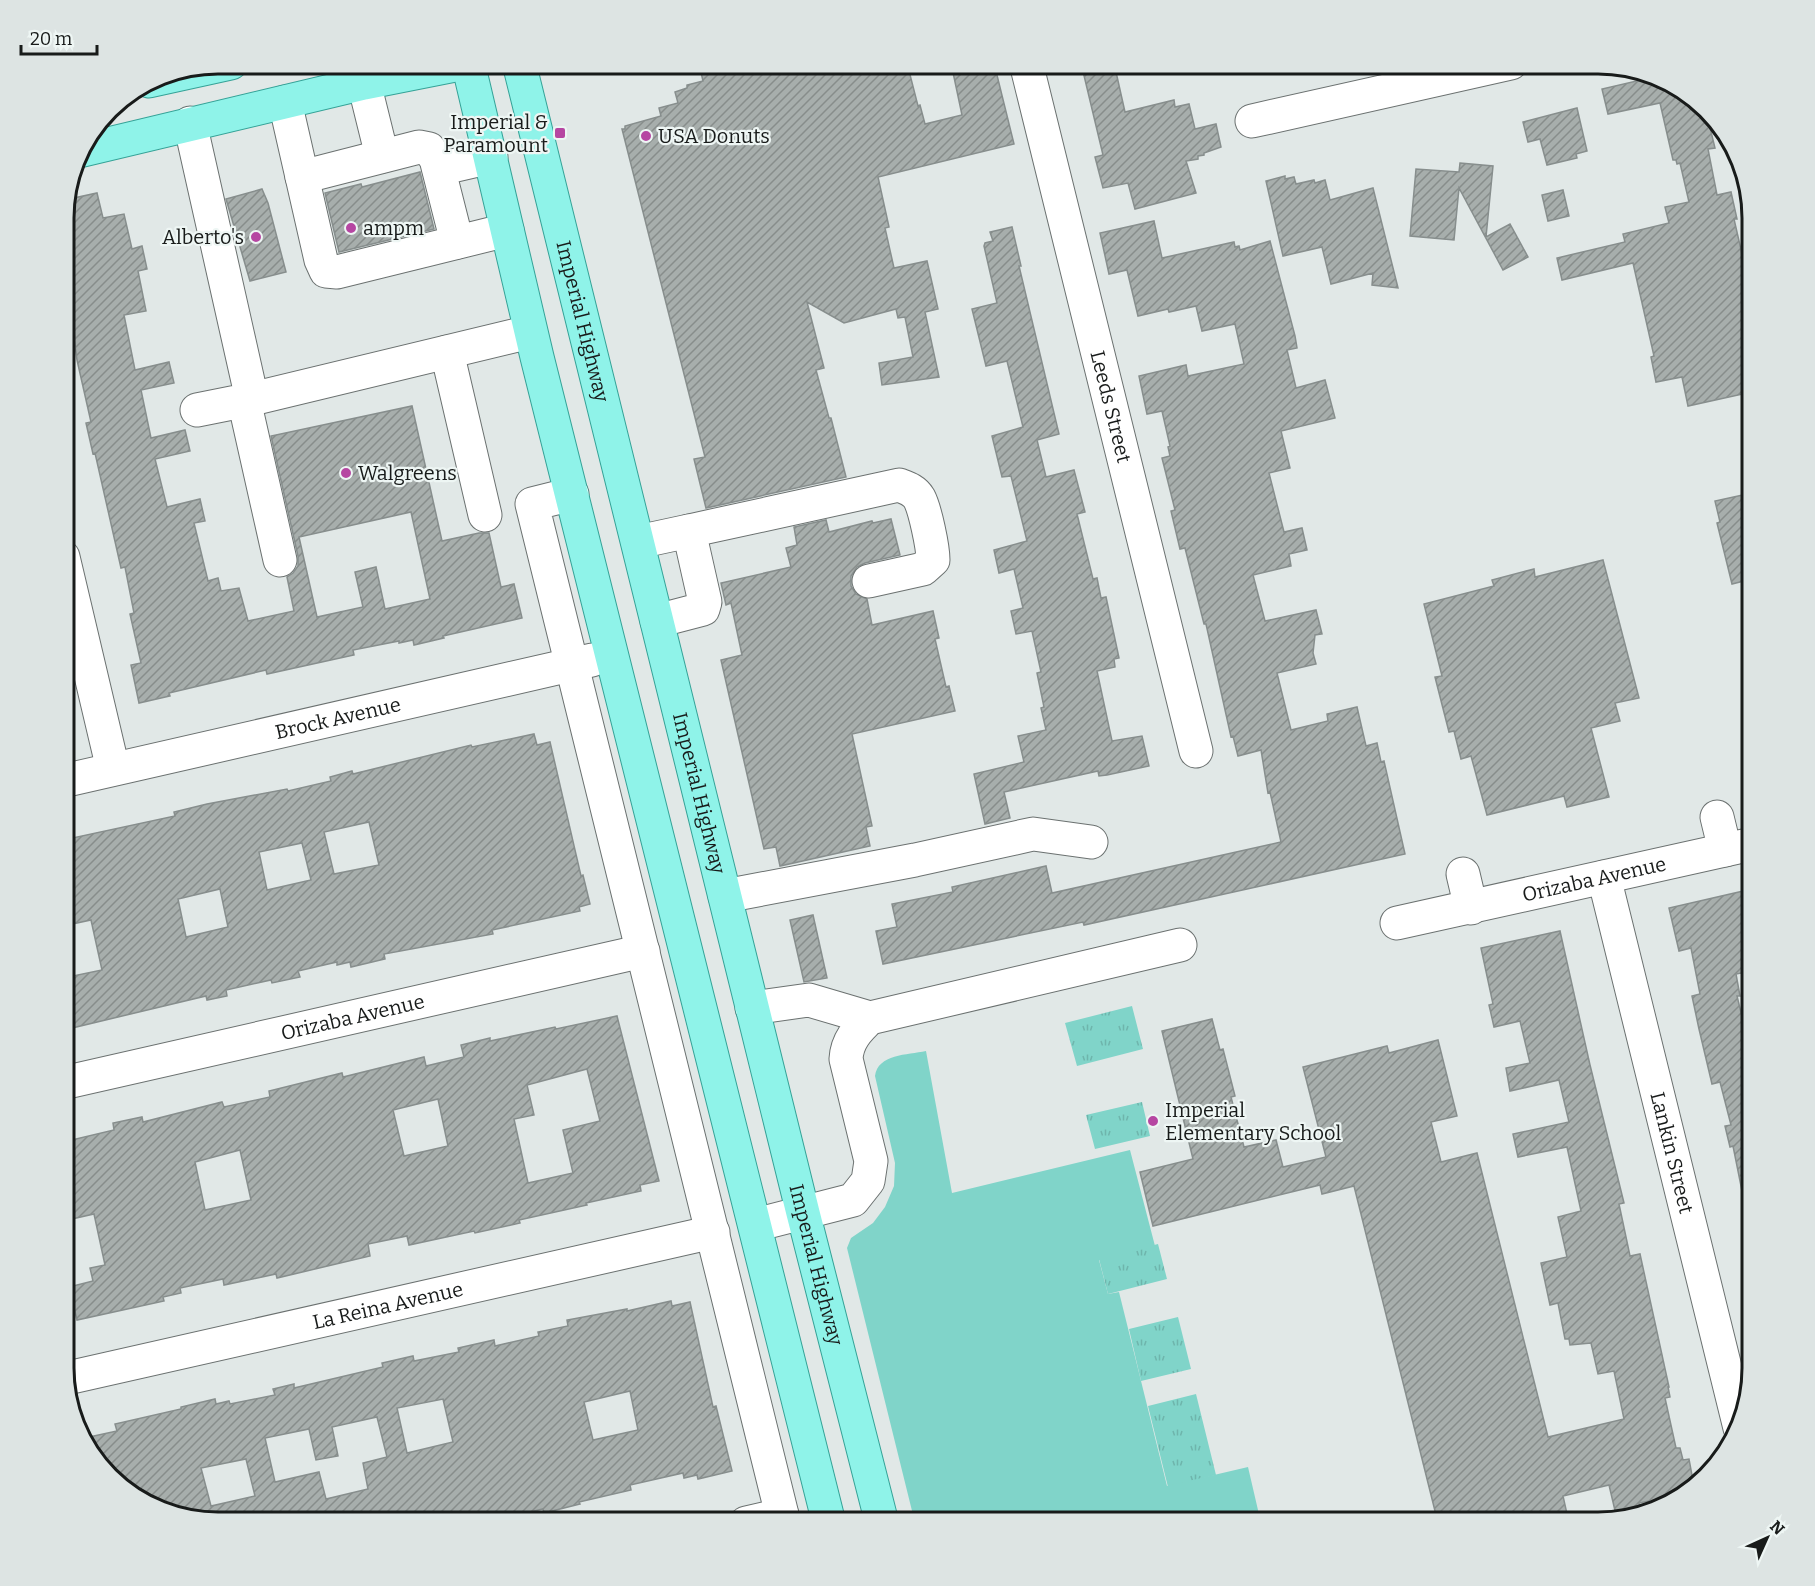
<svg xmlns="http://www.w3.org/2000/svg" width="1815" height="1586" font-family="Bitter,serif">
  <defs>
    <pattern id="grass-tufts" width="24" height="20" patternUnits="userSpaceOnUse" patternTransform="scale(1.5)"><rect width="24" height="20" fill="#80d4c9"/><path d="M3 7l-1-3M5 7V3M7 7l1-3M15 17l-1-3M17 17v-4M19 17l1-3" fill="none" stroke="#6eb5ac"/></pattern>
    <pattern id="building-hatch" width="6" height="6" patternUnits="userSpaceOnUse" patternTransform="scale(1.5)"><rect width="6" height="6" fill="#a7aeac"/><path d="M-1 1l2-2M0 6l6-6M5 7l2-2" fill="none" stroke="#878d8b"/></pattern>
  </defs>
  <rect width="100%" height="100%" fill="#e1e8e7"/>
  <path fill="url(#grass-tufts)" d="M 1132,1006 L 1143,1049 L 1077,1066 L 1065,1023 Z
    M 1142,1102 L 1150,1136 L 1095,1149 L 1086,1115 Z
    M 1158,1244 L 1167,1279 L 1108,1294 L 1099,1259 Z
    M 1178,1317 L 1191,1369 L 1141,1381 L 1129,1329 Z
    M 1196,1394 L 1216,1475 L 1168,1487 L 1148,1406 Z"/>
  <path fill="#80d4c9" d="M 926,1051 L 952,1193 L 1130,1150 L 1155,1246 L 1099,1260 L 1108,1294 L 1119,1292 L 1167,1486 L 1248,1467 L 1261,1523 L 915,1523 L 847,1248 L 851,1238 L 873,1223 L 885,1207 L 894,1186 L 895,1163 L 875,1076 C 878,1054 907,1055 926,1051 Z"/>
  <path fill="url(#building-hatch)" stroke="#878e8d" stroke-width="1.5" fill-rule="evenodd" d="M 701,63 L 907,63 L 918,106 L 920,105 L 925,124 L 962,115 L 951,63 L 994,63 L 1014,144 L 878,177 L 889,227 L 885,228 L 894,268 L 927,261 L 938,309 L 925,312 L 939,377 L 882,385 L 879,363 L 913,357 L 905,317 L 898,318 L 896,309 L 844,323 L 807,302 L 824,368 L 816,370 L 829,418 L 831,418 L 846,477 L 706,508 L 694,459 L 705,457 L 622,129 L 625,129 L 625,126 L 661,116 L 659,108 L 678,103 L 675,92 L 687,88 L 687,85 L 703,81 L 700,68 L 703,67 Z
    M 1081,63 L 1114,63 L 1125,112 L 1174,100 L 1175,107 L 1189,104 L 1195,129 L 1216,124 L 1221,147 L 1204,153 L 1204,155 L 1198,156 L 1198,159 L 1186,161 L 1196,193 L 1135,209 L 1128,183 L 1103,188 L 1095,157 L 1103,155 Z
    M 1654,74 L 1705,107 L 1715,148 L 1708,149 L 1717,195 L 1731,192 L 1737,219 L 1734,219 L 1752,298 L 1752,392 L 1688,406 L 1682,377 L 1656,382 L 1651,357 L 1654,356 L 1633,263 L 1562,280 L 1557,258 L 1625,242 L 1623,234 L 1669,223 L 1665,207 L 1689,202 L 1680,163 L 1677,164 L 1676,160 L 1673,160 L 1660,103 L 1608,114 L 1602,89 L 1654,77 Z
    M 1577,108 L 1587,151 L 1576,154 L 1577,158 L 1547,165 L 1540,139 L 1528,142 L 1523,122 Z
    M 1460,163 L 1493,166 L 1486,237 L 1510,224 L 1528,257 L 1503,270 L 1459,188 L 1454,240 L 1410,236 L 1416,169 L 1459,172 Z
    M 420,172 L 434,229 L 339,252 L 325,193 L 361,184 L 362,187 Z
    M 1285,176 L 1285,179 L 1294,177 L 1296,184 L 1314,180 L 1315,183 L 1325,180 L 1330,200 L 1373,188 L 1398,288 L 1372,285 L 1373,273 L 1331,284 L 1322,247 L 1283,256 L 1266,181 Z
    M 262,189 L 268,203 L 286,272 L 250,281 L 226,199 Z
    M 1563,190 L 1569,216 L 1548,221 L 1542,195 Z
    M 97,193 L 103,218 L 124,214 L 132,249 L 142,246 L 147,269 L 138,271 L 146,311 L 124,315 L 135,370 L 169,362 L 174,383 L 141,390 L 151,438 L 185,430 L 190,451 L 155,459 L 167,507 L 200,499 L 205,521 L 194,523 L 208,581 L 218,578 L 221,591 L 239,588 L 248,621 L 294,611 L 287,577 L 293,573 L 298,566 L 298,556 L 271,436 L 412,406 L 442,541 L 479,533 L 489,533 L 501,587 L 514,584 L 522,618 L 443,636 L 444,638 L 414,645 L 413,640 L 399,643 L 399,641 L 353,650 L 354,655 L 267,674 L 266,670 L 169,693 L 170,696 L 139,703 L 131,665 L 141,663 L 130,614 L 134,613 L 125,567 L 121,568 L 95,453 L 93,454 L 86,423 L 91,422 L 77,360 L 74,338 L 75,338 L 63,285 L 63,207 L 65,200 ZM 411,512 L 430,599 L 385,609 L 376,567 L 355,572 L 363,607 L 317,617 L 299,537 Z
    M 1154,221 L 1162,258 L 1234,242 L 1235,247 L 1239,246 L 1240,250 L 1270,241 L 1295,336 L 1297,348 L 1287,350 L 1296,388 L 1325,380 L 1335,418 L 1281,431 L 1290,468 L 1269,473 L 1284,532 L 1302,528 L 1307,550 L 1289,554 L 1291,566 L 1253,575 L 1265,621 L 1316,610 L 1322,634 L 1315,635 L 1313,653 L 1316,664 L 1277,673 L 1291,730 L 1328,721 L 1327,714 L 1357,707 L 1366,746 L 1377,743 L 1381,762 L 1384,761 L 1405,854 L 1084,925 L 1083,922 L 883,964 L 876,931 L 897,927 L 892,904 L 953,892 L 952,887 L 1046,866 L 1052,893 L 1281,842 L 1270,792 L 1268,793 L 1261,750 L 1238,756 L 1233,736 L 1231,737 L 1206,624 L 1204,624 L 1185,548 L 1180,549 L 1171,511 L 1175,510 L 1162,458 L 1170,456 L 1168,447 L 1170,446 L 1162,411 L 1147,414 L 1139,376 L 1186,365 L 1188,376 L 1244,364 L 1235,324 L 1202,331 L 1196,306 L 1169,312 L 1168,309 L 1138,316 L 1127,270 L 1109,274 L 1100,233 Z
    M 1012,227 L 1021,266 L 1019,266 L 1059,434 L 1037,440 L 1046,477 L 1074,470 L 1085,512 L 1077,514 L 1093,579 L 1097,578 L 1101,598 L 1106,597 L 1119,658 L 1114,659 L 1115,667 L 1097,671 L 1112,741 L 1142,736 L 1149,766 L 1107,775 L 1099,776 L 1098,771 L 1004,792 L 1010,818 L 985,824 L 974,774 L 1024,762 L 1018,736 L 1046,730 L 1041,708 L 1044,707 L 1037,673 L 1041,672 L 1032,631 L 1016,634 L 1011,611 L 1023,608 L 1014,569 L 999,573 L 994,550 L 1027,541 L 1011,476 L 1002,477 L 992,436 L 1023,427 L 1007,361 L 986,366 L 972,309 L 997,303 L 984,246 L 985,243 L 993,241 L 990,232 Z
    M 1752,493 L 1752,579 L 1732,584 L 1717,523 L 1720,522 L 1715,501 Z
    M 891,519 L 900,555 L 865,563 L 857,567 L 851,576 L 851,586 L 856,594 L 867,599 L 872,625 L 933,611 L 939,638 L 935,639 L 946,687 L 949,686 L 955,711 L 852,734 L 872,826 L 866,827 L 870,846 L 780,866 L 776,847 L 764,849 L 721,660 L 742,655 L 731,603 L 726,605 L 721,583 L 791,567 L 786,548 L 797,545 L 794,527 L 826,520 L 829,532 L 872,521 L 873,523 Z
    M 1603,560 L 1639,698 L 1615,703 L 1620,721 L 1591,728 L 1609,797 L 1567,807 L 1564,796 L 1487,815 L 1471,756 L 1461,759 L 1454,731 L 1449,732 L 1435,677 L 1442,676 L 1424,604 L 1494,586 L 1492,580 L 1534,569 L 1535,577 Z
    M 534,734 L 537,745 L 550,742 L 581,876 L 583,875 L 590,904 L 579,907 L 580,911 L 492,930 L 493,934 L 384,954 L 385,959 L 351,967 L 350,962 L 337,965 L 337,962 L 298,971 L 300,977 L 272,983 L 271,980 L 226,990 L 227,996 L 207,1000 L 206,996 L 72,1028 L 63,991 L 63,978 L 102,970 L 91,920 L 63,926 L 63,840 L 175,816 L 174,812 L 207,804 L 287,789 L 288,791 L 331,781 L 330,777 L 352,771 L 353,774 L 471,745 L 472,747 ZM 369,822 L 379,865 L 334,874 L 324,832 ZM 302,843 L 311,880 L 267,890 L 259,852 ZM 220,889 L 228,927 L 186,937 L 178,899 Z
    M 1752,889 L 1752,971 L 1736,974 L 1740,996 L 1737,996 L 1746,1033 L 1743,1034 L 1752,1082 L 1752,1190 L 1742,1191 L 1733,1146 L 1730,1147 L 1725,1126 L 1731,1125 L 1720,1082 L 1712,1084 L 1699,1029 L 1692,996 L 1700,994 L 1691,948 L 1679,951 L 1669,908 Z
    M 813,915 L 827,978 L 804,982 L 790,920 Z
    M 1560,931 L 1590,1065 L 1624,1203 L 1619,1204 L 1630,1256 L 1640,1254 L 1669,1387 L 1668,1387 L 1670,1397 L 1665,1398 L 1676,1448 L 1680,1448 L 1683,1460 L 1689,1459 L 1694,1486 L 1683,1494 L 1639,1503 L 1641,1514 L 1617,1519 L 1609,1485 L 1563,1496 L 1569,1523 L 1438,1523 L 1354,1186 L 1322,1194 L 1320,1185 L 1153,1226 L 1140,1172 L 1193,1159 L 1162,1031 L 1212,1019 L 1220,1050 L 1223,1049 L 1235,1096 L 1231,1097 L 1244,1147 L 1276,1140 L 1283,1167 L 1326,1157 L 1303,1067 L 1387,1046 L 1389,1053 L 1438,1040 L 1457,1116 L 1431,1122 L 1441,1162 L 1477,1153 L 1548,1437 L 1624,1419 L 1614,1371 L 1598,1374 L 1591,1343 L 1570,1345 L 1569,1339 L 1565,1339 L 1558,1303 L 1550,1305 L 1541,1263 L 1567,1257 L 1558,1217 L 1581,1211 L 1567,1147 L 1518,1157 L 1513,1134 L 1569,1122 L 1559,1080 L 1510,1091 L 1506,1068 L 1530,1063 L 1520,1021 L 1494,1027 L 1489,1005 L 1493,1004 L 1481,948 Z
    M 617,1016 L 659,1181 L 640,1185 L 641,1191 L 586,1203 L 587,1205 L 519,1220 L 520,1223 L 475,1233 L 474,1231 L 409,1245 L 407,1236 L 368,1244 L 370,1256 L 277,1278 L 276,1274 L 224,1285 L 223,1279 L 180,1288 L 181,1293 L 163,1297 L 164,1301 L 77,1320 L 69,1287 L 93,1281 L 90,1268 L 105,1265 L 94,1214 L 63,1221 L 63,1142 L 114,1130 L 113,1123 L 142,1117 L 143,1122 L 222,1102 L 224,1107 L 270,1097 L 269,1091 L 342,1073 L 343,1077 L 424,1057 L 426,1066 L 464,1057 L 461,1045 L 490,1038 L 490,1041 L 555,1027 L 556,1029 ZM 587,1069 L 600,1121 L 563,1130 L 573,1173 L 528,1183 L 514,1119 L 534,1115 L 527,1085 ZM 438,1099 L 448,1146 L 404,1156 L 393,1110 ZM 240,1150 L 251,1200 L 205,1210 L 195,1162 Z
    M 671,1301 L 672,1306 L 690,1302 L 713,1407 L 716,1406 L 732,1471 L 698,1479 L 697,1475 L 684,1478 L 683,1473 L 630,1485 L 631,1490 L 579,1502 L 580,1504 L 544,1513 L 543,1509 L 500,1519 L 501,1523 L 268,1523 L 267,1518 L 246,1523 L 217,1523 L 168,1513 L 166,1501 L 149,1505 L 108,1478 L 80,1439 L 117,1431 L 115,1424 L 181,1409 L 181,1407 L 215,1399 L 216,1404 L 229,1401 L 230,1404 L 275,1395 L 273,1389 L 294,1384 L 294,1388 L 383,1367 L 382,1363 L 413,1356 L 414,1361 L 459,1352 L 458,1348 L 494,1340 L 495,1346 L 539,1336 L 538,1332 L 568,1326 L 567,1320 L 627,1309 L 627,1311 ZM 630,1391 L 638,1430 L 593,1440 L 584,1402 ZM 443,1399 L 453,1442 L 407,1453 L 397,1408 ZM 377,1417 L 387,1457 L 363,1463 L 368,1489 L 326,1499 L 319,1472 L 275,1482 L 265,1438 L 309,1429 L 316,1460 L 338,1456 L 332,1427 ZM 246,1459 L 255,1496 L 211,1506 L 201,1468 Z"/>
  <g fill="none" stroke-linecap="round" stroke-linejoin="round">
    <g stroke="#6b7170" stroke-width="35">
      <g id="minor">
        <path id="s1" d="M 1026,63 L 1196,751"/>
        <path d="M 364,83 L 382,156"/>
        <path d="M 285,102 L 321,260 L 326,271 L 337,272 L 507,230"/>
        <path d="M 1252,121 L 1511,63"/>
        <path d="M 190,123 L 252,399 L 197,410"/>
        <path d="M 439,169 L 491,157"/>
        <path d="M 302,177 L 419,147 L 429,149 L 436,159 L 457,242"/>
        <path d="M 447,352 L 485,515"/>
        <path d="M 252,399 L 530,332"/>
        <path d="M 244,400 L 280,560"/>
        <path d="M 572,494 L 532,504 L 784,1523"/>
        <path d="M 689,531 L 899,485 C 907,488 914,490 919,498 C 925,509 933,547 933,560 L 923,569 L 869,581"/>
        <path d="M 638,542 L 689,531 L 705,602 L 703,609 L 657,621"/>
        <path d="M 63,557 L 113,769"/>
        <path id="s2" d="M 63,781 L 592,660"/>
        <path d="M 1717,817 L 1725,850"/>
        <path d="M 1463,874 L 1471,908"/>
        <path id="s3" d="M 1604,877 L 1740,1428"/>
        <path d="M 725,896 L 915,860 L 1033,834 L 1091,842"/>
        <path id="s4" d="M 1397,923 L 1752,844"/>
        <path d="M 752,1008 L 809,1000 L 870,1018"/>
        <path id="s5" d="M 63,1083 L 643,951"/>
        <path d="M 755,1225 L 853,1200 L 868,1181 L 871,1161 L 846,1059 C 847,1041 857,1030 870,1018 L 1180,945"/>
        <path id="s6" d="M 63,1379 L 713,1232"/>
        <path d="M 746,1523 L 782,1515"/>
      </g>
    </g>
    <g stroke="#35a297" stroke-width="35">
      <g id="major">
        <path d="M 468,63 L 537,357 L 829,1523"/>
        <path id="s7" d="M 519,63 L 803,1213 L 882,1523"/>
        <path d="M 149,81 L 231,63"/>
        <path d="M 79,151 L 364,83 L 465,63"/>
      </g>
    </g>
    <use href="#minor" stroke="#fff" stroke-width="33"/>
    <use href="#major" stroke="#8ff3e9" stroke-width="33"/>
  </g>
  <g fill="#b646a2" stroke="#eef6f4" stroke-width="2">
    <rect x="554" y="127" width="12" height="12" rx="3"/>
    <circle cx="646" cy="136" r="6"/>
    <circle cx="351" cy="228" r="6"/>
    <circle cx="256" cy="237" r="6"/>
    <circle cx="346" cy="473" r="6"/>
    <circle cx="1153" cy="1121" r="6"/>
  </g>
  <g text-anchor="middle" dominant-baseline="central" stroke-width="4.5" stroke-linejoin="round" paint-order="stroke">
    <g font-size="20" fill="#181b1a" stroke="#eef6f4" text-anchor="start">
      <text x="548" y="122" text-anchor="end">Imperial &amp;<tspan x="548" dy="23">Paramount</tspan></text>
      <text x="658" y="136">USA Donuts</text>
      <text x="363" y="228">ampm</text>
      <text x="244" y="237" text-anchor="end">Alberto's</text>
      <text x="358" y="473">Walgreens</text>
      <text x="1165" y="1110">Imperial<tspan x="1165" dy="23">Elementary School</tspan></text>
    </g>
    <g font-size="20" fill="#181b1a" stroke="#eef6f4">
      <text stroke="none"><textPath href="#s7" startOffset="266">Imperial Highway</textPath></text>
      <text stroke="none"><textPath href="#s1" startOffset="354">Leeds Street</textPath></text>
      <text stroke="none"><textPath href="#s2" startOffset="282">Brock Avenue</textPath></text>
      <text stroke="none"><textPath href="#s7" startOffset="752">Imperial Highway</textPath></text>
      <text stroke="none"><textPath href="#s4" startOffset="202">Orizaba Avenue</textPath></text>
      <text stroke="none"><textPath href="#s5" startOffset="297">Orizaba Avenue</textPath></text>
      <text stroke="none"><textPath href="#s3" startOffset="284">Lankin Street</textPath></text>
      <text stroke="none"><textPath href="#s7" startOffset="1238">Imperial Highway</textPath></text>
      <text stroke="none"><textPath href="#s6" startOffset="333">La Reina Avenue</textPath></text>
    </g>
  </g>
  <path d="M0 0H1815V1586H0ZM218 74H1598A144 144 0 0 1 1742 218V1368A144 144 0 0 1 1598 1512H218A144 144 0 0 1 74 1368V218A144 144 0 0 1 218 74Z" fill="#dde4e3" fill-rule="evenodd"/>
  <path fill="none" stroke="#181b1a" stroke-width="3" d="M218 74H1598A144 144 0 0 1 1742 218V1368A144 144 0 0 1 1598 1512H218A144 144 0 0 1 74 1368V218A144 144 0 0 1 218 74Z"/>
  <g transform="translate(1767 1538) rotate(45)" stroke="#eef6f4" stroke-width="4.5" paint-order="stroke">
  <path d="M0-4.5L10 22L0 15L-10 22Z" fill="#181b1a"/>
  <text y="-9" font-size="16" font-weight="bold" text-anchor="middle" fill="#181b1a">N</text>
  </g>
  <path d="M21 45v9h76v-9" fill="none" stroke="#181b1a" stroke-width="3"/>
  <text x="30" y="45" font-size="18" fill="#181b1a" stroke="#eef6f4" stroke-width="4.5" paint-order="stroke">20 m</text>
</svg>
